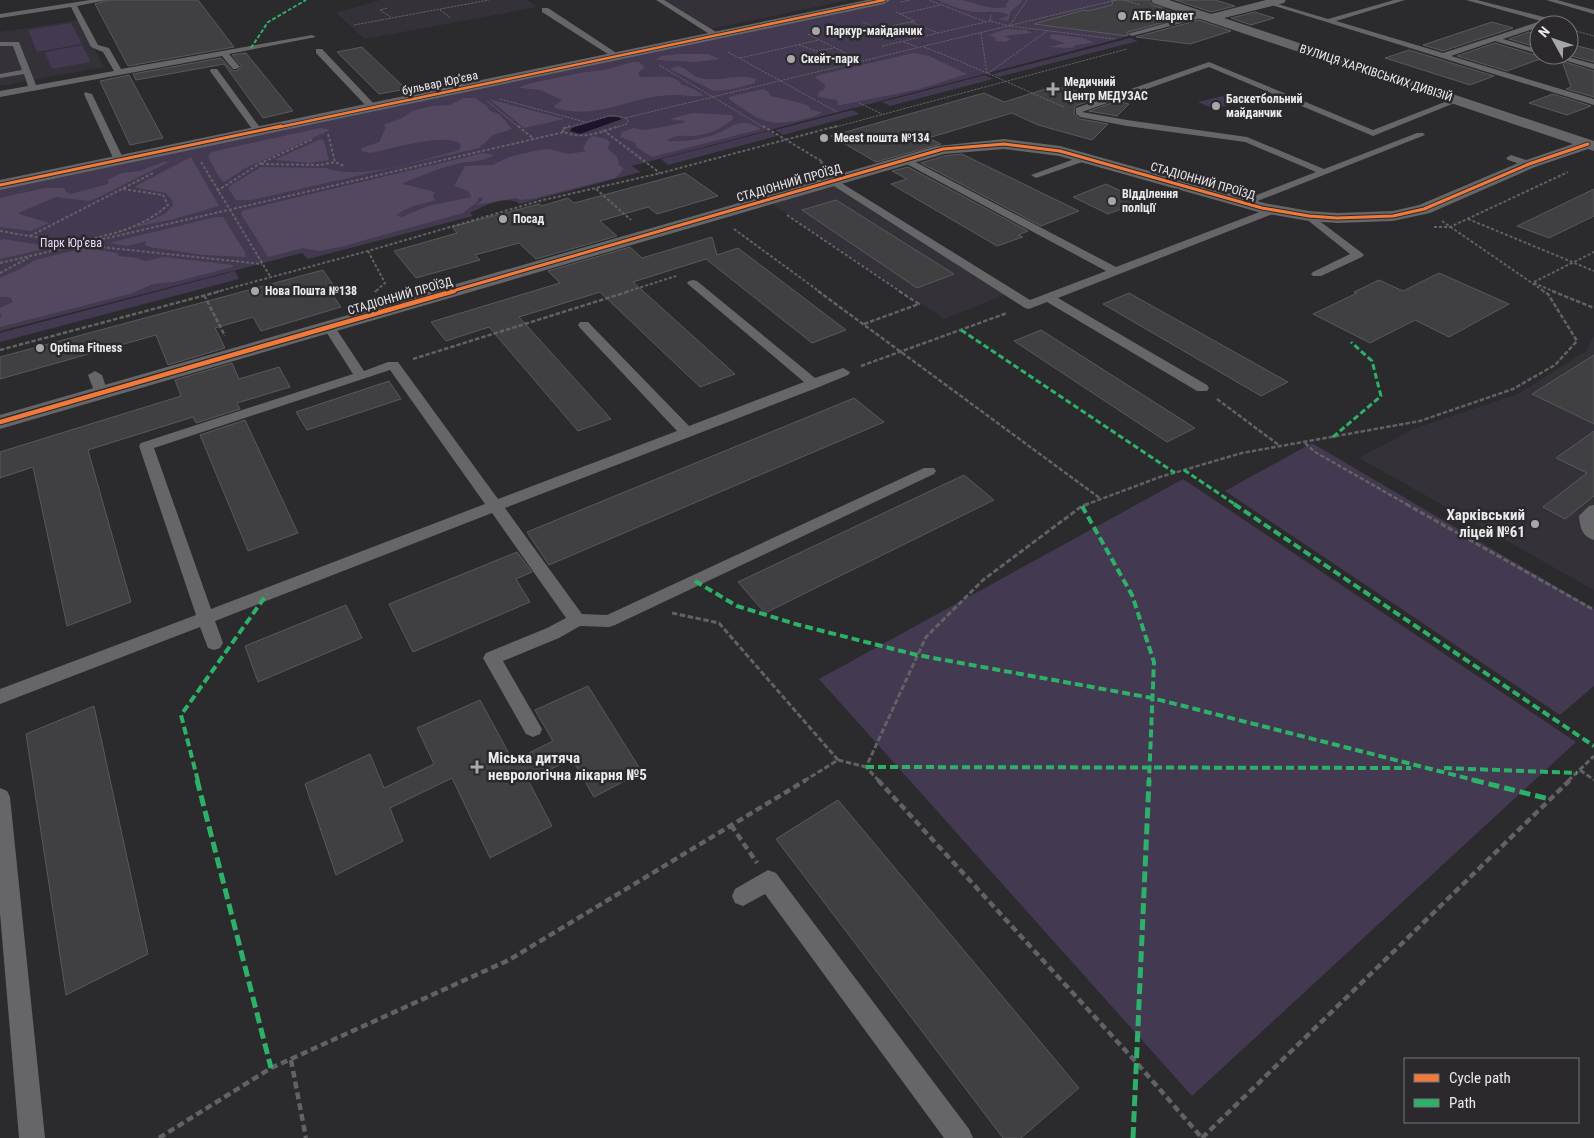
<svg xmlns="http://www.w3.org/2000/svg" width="1594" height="1138" font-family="'Roboto Condensed',sans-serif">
  <rect width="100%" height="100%" fill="#2b2a2c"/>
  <path fill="#343139" d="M 380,0 L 527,0 L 538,7 L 365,39 L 336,13 Z
    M 662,0 L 849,0 L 711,29 Z
    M 80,20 L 104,67 L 0,86 L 0,32 Z
    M 831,181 L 1009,293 L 944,319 L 766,200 Z
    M 1594,336 L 1594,590 L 1359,458 L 1413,429 L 1518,394 L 1586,351 Z"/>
  <path fill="#433950" d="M 890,0 L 1144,0 L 1167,8 L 1163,9 L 1184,17 L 1118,39 L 632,166 L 641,172 L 520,204 C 507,194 483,206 470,213 L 473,216 L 308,259 L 302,253 L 0,331 L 0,189 Z
    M 71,23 L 82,44 L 37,52 L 28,30 Z
    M 1130,38 L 1138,41 L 999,77 L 992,74 Z
    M 82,45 L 91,62 L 52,69 L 45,52 Z
    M 985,75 L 993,79 L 890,106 L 882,102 Z
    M 1222,96 L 1238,103 L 1214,109 L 1198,102 Z
    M 852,110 L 860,114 L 783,135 L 775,130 Z
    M 769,131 L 777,136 L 668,165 L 661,159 Z
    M 235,271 L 239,279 L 0,342 L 0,333 Z
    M 1312,443 L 1594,609 L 1594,686 L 1560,715 L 1225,491 Z
    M 1183,479 L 1576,742 L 1192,1096 L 819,679 Z"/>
  <path fill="#544861" d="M 937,0 C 944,0 953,0 961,0 C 976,3 992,11 1007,7 L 1006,5 L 1009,0 L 1021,0 L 1022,2 L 1011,11 L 1008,21 L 999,19 L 1008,16 L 1007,14 C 996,10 987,13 975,12 C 961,10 949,5 937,0 Z
    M 1006,29 L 1026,30 L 1032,33 L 1004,36 L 1011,39 L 1005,42 L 996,41 L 996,38 L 989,35 Z
    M 1052,34 L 1084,38 L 1094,43 L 1075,45 L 1072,48 L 1050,47 L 1065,43 L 1049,38 Z
    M 913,53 L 929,56 L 967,74 L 920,89 L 841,105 L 838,105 L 837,100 L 818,97 L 819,92 L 824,90 L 825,85 L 815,77 L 819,75 Z
    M 679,54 L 708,54 L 720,59 L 695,62 L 656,60 L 661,56 Z
    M 633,62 L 639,62 L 643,65 L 644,68 L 638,73 L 640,77 C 653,78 670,73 680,82 L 680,84 L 694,89 L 704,95 C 695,98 687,95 677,95 C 668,95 656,96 647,98 C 616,105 589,118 556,108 L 554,106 L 562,100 L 540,90 L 520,88 L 520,87 L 528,84 L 579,73 L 604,70 Z
    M 677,66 C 688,68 689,74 697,77 C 717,84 737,72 756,79 L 755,83 L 733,89 L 714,91 L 670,69 Z
    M 763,89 L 768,91 L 771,96 L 804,104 L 809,106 L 811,110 L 822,112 C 816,117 807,118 800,120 C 765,128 757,118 729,99 L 729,97 Z
    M 463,98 L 475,98 L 487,106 L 489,110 L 500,115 L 512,129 L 493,135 L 479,148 L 252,200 L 236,200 L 228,188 L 231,185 L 261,167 L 326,168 C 362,181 419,160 456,151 L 460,149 L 461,144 C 444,132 392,149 371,153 L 361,151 L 362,148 L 379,142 L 386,127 L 383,125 L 402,118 L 412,111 L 432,106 L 450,105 Z
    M 489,99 L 564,119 L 524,128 Z
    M 694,113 L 729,115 L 732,115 L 733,119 C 722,129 709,134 694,136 C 684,136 676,134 667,140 L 668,141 C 682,142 697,140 711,136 C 732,129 738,115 761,129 L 652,157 L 636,147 L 636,143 L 620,137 L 622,132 L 633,128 L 645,130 L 683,123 L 686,121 L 669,119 Z
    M 320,128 L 329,129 L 328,131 L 246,168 L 224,182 L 219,177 L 208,157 L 211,152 Z
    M 593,136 L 607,139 L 610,142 L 608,149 L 617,157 L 619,165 L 624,169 L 615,178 L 531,199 L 521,200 L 516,198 L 477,205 L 483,199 L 479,197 L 477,202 L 463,213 L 340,247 L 319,251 L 303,248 L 268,257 L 241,214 L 242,211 L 248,209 L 483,153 L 494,155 C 483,162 468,161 456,164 C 438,169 421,175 404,183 L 403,184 L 435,192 L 433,198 L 436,200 L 410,207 L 396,215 L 402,217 L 428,206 L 472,197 L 468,191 L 454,186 L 465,166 L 493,165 L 509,157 L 539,150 L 548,149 L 569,154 L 586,151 L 583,148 L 588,139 Z
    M 321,139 L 324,141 L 329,160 L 309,163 L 274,160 Z
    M 191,157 L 219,206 L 174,219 L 135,227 L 165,214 L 173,205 L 172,200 L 166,193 L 136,188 L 136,186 Z
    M 163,162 L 169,162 L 95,199 L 89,201 L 56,197 L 20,212 L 19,214 L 49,223 L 31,231 L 0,227 L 0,198 L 45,188 L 64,188 L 66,192 L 70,194 L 105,185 L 109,183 L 107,180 L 122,173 L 140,171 Z
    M 215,217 L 223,217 L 245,252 L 246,257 L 203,255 L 149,247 L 145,245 L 146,241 L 127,246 L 109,243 Z
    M 4,239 L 53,247 L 0,259 L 0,240 Z
    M 85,248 L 118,253 L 118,256 L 137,258 L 145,261 L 164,257 L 233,265 L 233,267 L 174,282 L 153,284 L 133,293 L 0,327 L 0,318 L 2,315 L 0,313 L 0,308 L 13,302 L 10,297 L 0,297 L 0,278 L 20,269 L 35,260 Z"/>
  <path fill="#1e1329" d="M 608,117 L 618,117 L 622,119 L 580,134 L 570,131 L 572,128 Z"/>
  <path fill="#403f41" stroke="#59595a" d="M 109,0 L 198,0 L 234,47 L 128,66 L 95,4 Z
    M 1113,0 L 1149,0 L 1152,5 L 1185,16 L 1127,32 L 1127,36 L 1034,24 L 1084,10 L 1088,11 L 1112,5 Z
    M 1175,0 L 1215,0 L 1235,6 L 1211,12 Z
    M 1255,12 L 1274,18 L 1251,25 L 1231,18 Z
    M 1199,20 L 1231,31 L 1190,44 L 1136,37 Z
    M 1492,22 L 1513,28 L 1443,51 L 1423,45 Z
    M 1529,32 L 1539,35 L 1539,48 L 1509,39 Z
    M 1495,43 L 1538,56 L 1546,57 L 1507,71 L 1457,56 Z
    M 1569,44 L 1594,50 L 1594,62 L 1567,55 L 1569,55 Z
    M 362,47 L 406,89 L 379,94 L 337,52 Z
    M 1409,50 L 1494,76 L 1470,85 L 1385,58 Z
    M 246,53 L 293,111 L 263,118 L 224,64 L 136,80 L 133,74 L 221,58 L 232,70 L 236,71 L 242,67 L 232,55 Z
    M 1562,61 L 1594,71 L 1594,97 L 1566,89 L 1571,87 Z
    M 129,75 L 163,138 L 130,145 L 100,81 Z
    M 1055,86 L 1101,97 L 1075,106 L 1074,114 L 1080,119 L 1108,124 L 1092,140 L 1038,125 L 1012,113 L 928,138 L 941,144 L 876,162 L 831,136 L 984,93 L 1004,102 Z
    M 1553,94 L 1591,106 L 1567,115 L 1529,103 Z
    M 1117,101 L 1129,104 L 1117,116 L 1089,111 Z
    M 962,154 L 1079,211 L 1041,226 L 921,163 L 944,156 Z
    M 908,167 L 1028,231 L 1018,235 L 1023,237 L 997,246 L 891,184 L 907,179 L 892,171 Z
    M 685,173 L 718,196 L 657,214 L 648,207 L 600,221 L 617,236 L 536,259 L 519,243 L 475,255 L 480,260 L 416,278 L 394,251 L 457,233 L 452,227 L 539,204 L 542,206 L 568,198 L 574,203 Z
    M 1106,184 L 1142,201 L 1108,214 L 1073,197 Z
    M 1594,189 L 1594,216 L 1549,238 L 1517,226 Z
    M 836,200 L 954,274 L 917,288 L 802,210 Z
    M 712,237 L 717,255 L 738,248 L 846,330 L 812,343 L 706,259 L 633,282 L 735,374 L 700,387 L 600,292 L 519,317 L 611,419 L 578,431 L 489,327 L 446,341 L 431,322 L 560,283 L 548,271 L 630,247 L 642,258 Z
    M 323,270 L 337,291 L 332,294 L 341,307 L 261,331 L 253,317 L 215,328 L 225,348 L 168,365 L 156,335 L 0,379 L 0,357 Z
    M 1439,273 L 1509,304 L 1449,337 L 1415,320 L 1370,343 L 1313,314 L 1357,293 L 1354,292 L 1379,280 L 1403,291 Z
    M 1129,293 L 1288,382 L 1261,396 L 1103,304 Z
    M 1041,330 L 1195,428 L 1167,442 L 1014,341 Z
    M 1594,355 L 1594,424 L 1532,394 Z
    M 232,363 L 239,379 L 279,367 L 290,387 L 237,403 L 240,409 L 196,423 L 193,417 L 88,450 L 131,602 L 67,626 L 33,467 L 0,478 L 0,452 L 181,396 L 175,380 Z
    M 389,381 L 401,399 L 307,430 L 296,412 Z
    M 854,398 L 884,422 L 549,565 L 527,532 Z
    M 245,420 L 298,533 L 248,551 L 200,435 Z
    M 1594,431 L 1594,496 L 1565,519 L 1543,507 L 1587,473 L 1556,458 Z
    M 964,475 L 994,500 L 765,613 L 738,582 Z
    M 517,552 L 532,572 L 516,579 L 530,602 L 413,652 L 389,604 Z
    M 346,605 L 362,638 L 258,682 L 245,646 Z
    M 588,686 L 642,772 L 594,797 L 572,759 L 528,780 L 552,826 L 490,858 L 452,778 L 390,808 L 403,841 L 336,875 L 305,784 L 370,754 L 384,788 L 434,764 L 417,728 L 480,700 L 513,761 L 553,741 L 535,710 Z
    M 94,706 L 148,954 L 66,995 L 26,734 Z
    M 838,800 L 1079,1088 L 1021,1138 L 1003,1138 L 776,839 Z"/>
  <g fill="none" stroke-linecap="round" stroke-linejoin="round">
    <path stroke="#626163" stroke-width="1" stroke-dasharray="2.5 1" stroke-linecap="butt" d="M 929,0 L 986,22
      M 1124,0 L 1140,5
      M 901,2 L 910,0
      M 387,8 L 380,10 L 391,17
      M 440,10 L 451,18
      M 896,12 L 900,14 L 941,5
      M 990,21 L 991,15
      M 863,22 L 879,29 L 917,38
      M 911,22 L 938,33
      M 354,25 L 489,0
      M 1010,25 L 1027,0
      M 882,28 L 915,21 L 900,14
      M 1569,29 L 1594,36
      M 981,33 L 987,74 L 1047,31
      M 808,34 L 861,61
      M 904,42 L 917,47
      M 799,45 L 816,51 L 834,48
      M 882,46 L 990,21 L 1010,26 L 1115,39
      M 924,47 C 972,65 1017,87 1064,107
      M 728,52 L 837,112
      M 740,58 L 819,40
      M 659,65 L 765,128
      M 500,99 L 585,122
      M 487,101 L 520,128
      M 859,103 L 882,114
      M 566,128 L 612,115 L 625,118 L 1116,0
      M 615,128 L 627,124 L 628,120 L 625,118
      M 832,128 L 1127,49"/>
    <path stroke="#626163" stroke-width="2" stroke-dasharray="3 2" stroke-linecap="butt" d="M 518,126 L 534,139
      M 763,126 L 823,162 L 820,163
      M 603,130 L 660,173
      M 564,132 L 562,129 L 570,126
      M 328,134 L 335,162 L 344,166
      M 201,162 L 270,276
      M 261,164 L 320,165 L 335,162
      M 596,189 L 631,220
      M 217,191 L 259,164 L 313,139
      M 787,215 L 901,292
      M 1468,219 L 1594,271
      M 1442,221 L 1545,292
      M 1434,227 L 1450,227 L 1568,172
      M 734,229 L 820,292
      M 0,231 L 76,244
      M 30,236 L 153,173
      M 70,243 C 106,236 140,230 168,205 L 163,195 L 123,189
      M 82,245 L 262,264
      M 368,251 L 385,283 L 375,292
      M 0,263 L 564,132 C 582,140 602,132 619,126
      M 0,273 L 28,258
      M 1534,282 L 1594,252
      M 1534,283 L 1555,292
      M 216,292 L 368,251 L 539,201 L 661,173 L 837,126
      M 626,292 L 676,276"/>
    <path stroke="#626163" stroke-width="2.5" stroke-dasharray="4.5 2" stroke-linecap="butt" d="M 818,291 L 1101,499
      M 1552,291 L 1594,308
      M 375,292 L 376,291
      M 204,295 L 225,336
      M 864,324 L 919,304 L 899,291
      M 0,350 L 221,291
      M 413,359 L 630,291
      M 861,366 L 1007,313
      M 1217,399 L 1280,446
      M 1305,443 L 1315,452 L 1408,505
      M 1085,505 L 1160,477 L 1242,453 L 1420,421 L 1513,389 L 1555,365 L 1577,341 L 1548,294 L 1543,291"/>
    <path stroke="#626163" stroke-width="3" stroke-dasharray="5.5 2.5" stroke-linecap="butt" d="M 1406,504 L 1594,610
      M 672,613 L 719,623 L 838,760
      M 1580,770 L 1594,780
      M 804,781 L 838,760 L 866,767
      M 879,781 L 866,767 L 926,637 L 983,580 L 1082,506 L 1088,504
      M 1568,781 L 1594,756"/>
    <path stroke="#626163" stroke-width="4.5" stroke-dasharray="7 4" stroke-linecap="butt" d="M 878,780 L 1136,1062 L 1202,1138
      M 731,825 L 757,863
      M 291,1060 L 306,1138
      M 159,1138 L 271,1068 L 509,960 L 806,780
      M 1202,1138 L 1570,780"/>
    <path fill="#666668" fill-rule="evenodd" d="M 90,0 L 107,0 L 77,6 L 98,45 L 109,48 L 121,69 L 312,35 L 316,37 L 229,54 L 240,67 L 236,69 L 233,69 L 222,56 L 0,97 L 0,91 L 28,86 L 24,74 L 0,78 L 0,74 L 22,70 L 13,46 L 0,46 L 0,42 L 19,42 L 36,85 L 114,71 L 103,52 L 91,47 L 71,7 L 0,18 L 0,14 Z
      M 656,0 L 664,0 L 721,35 L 714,37 Z
      M 1394,0 L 1405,0 L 1336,21 L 1443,53 L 1541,21 L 1466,0 L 1477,0 L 1552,19 L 1552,23 L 1539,25 L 1539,27 L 1503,39 L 1539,50 L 1539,54 L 1495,41 L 1451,56 L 1594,99 L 1594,105 L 1265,3 L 1271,2 L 1328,19 Z
      M 1546,0 L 1557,0 L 1594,10 L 1594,14 Z
      M 542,8 L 548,8 L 621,56 L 614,58 L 542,12 Z
      M 1202,13 L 1205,13 L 1205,17 L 1132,36 L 1128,34 Z
      M 316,49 L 322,49 L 375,105 L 375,109 L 369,109 L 316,53 Z
      M 1547,55 L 1560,55 L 1594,64 L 1594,69 Z
      M 1209,62 L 1373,130 L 1455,98 L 1462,100 L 1373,136 L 1209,67 L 1082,112 L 1127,120 L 1247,137 L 1324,169 L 1417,133 L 1423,133 L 1425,135 L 1245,206 L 1240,203 L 1241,201 L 1316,172 L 1245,142 L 1127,126 L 1080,117 L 1076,114 L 1076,108 Z
      M 211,69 L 217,69 L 261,129 L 261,133 L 255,133 L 210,71 Z
      M 85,92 L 92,94 L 124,160 L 122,162 L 116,162 L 114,160 L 84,94 Z
      M 1085,155 L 1088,156 L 1088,160 L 1039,177 L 1036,178 L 1031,175 Z
      M 1511,155 L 1532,162 L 1534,164 L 1529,167 L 1508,160 L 1506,158 Z
      M 906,157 L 1116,267 L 1270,208 L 1278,208 L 1279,210 L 1278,212 L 1058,298 L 1207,385 L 1209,388 L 1207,391 L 1197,391 L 1047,302 L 1029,309 L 1025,308 L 826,181 L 827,179 L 835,179 L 1030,300 L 1106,271 L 903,162 L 901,160 Z
      M 1309,213 L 1362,253 L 1364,255 L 1362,257 L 1321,276 L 1313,276 L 1311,274 L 1313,272 L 1350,254 L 1305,218 L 1304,216 Z
      M 693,280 L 697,281 L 815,378 L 843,368 L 850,372 L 848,375 L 819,387 L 505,508 L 582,614 L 607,615 L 924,468 L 934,468 L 936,471 L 934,474 L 615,625 L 609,627 L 580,626 L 559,638 L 503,661 L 542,729 L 540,734 L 533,737 L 526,734 L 483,658 L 486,653 L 547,628 L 566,618 L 492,513 L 215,621 L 223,643 L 220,648 L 214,650 L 208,648 L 200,627 L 0,704 L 0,689 L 196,615 L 139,446 L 141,443 L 353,374 L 323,327 L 325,324 L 333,324 L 364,371 L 388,362 L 398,362 L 498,499 L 677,431 L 580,328 L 578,325 L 580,322 L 588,322 L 689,426 L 804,382 L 689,285 L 687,283 L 689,281 ZM 390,370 L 485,504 L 211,609 L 154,448 Z
      M 95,371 L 102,375 L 108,393 L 106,396 L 96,396 L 88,375 Z
      M 1594,505 L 1594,540 C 1582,537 1580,527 1579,516 L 1589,506 Z
      M 0,788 L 7,791 L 10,797 L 45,1138 L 19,1138 L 0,913 Z
      M 768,870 L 776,873 L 969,1129 L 973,1138 L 944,1138 L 765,894 L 743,906 L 735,903 L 732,896 L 735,889 Z"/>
    <path fill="#666668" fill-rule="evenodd" d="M 1004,139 L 1060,146 L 1264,203 L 1309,211 L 1337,213 L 1393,211 L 1419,205 L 1523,161 L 1582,141 L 1594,141 L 1594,147 L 1535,167 L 1430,213 L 1393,221 L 1337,223 L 1309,221 L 1262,213 L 1059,156 L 1004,149 L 944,154 L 0,429 L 0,415 L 937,146 Z"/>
    <path fill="#666668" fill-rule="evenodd" d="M 867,0 L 890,0 L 884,4 L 0,190 L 0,180 Z
      M 1151,0 L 1169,0 L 1211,14 L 1266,0 L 1286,0 L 1284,3 L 1224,18 L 1594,141 L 1594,151 L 1153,3 Z"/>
    <path stroke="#2db169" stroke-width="2" stroke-dasharray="4 2" stroke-linecap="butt" d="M 251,48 L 268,22 L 306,0"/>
    <path stroke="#2db169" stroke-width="3" stroke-dasharray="6 3" stroke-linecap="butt" d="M 961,330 L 1175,473
      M 1333,437 L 1381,396 L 1372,361 L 1351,342
      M 1184,470 L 1236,505"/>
    <path stroke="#2db169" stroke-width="4" stroke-dasharray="8 4" stroke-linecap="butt" d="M 1234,504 L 1594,746
      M 1082,506 L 1132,595 L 1154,662 L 1149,781
      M 695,581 L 737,606 L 799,625 L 917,655 L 1152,698 L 1478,781
      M 866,767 L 1411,768
      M 1444,768 L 1577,773
      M 198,781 L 181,715 L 267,594"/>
    <path stroke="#2db169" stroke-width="5" stroke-dasharray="11 5" stroke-linecap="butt" d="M 197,780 L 271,1068
      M 1473,780 L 1549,799
      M 1133,1138 L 1149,780"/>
    <g stroke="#2b292d" stroke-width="4">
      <path id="cycleway-far2" d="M 275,128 L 884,0"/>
    </g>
    <g stroke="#2b292d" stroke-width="5">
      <path id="cycleway-far1" d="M 0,185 L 281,126
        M 449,292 L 943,149 L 1004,144 L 1060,151 L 1262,208 L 1309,216 L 1337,218 L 1393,216 L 1424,209 L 1529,164 L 1588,144"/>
    </g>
    <g stroke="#2b292d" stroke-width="7">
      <path id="cycleway" d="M 0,422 L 454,291"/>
    </g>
    <use href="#cycleway-far2" stroke="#f17a3a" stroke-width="2.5"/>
    <use href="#cycleway-far1" stroke="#f17a3a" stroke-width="3"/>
    <use href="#cycleway" stroke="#f17a3a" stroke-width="4.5"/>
  </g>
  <g fill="#a7a6a8" stroke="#2b292d" stroke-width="2">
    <circle cx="1122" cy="16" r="5"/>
    <circle cx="816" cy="31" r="5"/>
    <circle cx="791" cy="59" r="5"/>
    <path d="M1050.5 81.5h5v5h5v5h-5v5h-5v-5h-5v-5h5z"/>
    <circle cx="1216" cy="106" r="5"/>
    <circle cx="824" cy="138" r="5"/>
    <circle cx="1112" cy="201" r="5"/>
    <circle cx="503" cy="219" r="5"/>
    <circle cx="255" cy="291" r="5"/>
    <circle cx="40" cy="348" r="5"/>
    <circle cx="1535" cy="524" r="5"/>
    <path d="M474.5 759.5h5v5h5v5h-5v5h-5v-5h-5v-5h5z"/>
  </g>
  <g text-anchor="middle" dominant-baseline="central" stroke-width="5" stroke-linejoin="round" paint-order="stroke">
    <g font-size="12" font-weight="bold" fill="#eae9eb" stroke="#2b292d" text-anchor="start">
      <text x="1132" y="16">АТБ-Маркет</text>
      <text x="826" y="31">Паркур-майданчик</text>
      <text x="801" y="59">Скейт-парк</text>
      <text x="1064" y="82">Медичний<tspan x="1064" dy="14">Центр МЕДУЗАС</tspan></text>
      <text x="1226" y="99">Баскетбольний<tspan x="1226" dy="14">майданчик</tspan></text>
      <text x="834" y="138">Meest пошта №134</text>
      <text x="1122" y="194">Відділення<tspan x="1122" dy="14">поліції</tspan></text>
      <text x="513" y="219">Посад</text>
      <text x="265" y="291">Нова Пошта №138</text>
      <text x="50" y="348">Optima Fitness</text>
    </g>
    <g font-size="12" fill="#eae9eb" stroke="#2b292d">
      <text transform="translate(1376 73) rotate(18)">ВУЛИЦЯ ХАРКІВСЬКИХ ДИВІЗІЙ</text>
      <text transform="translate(440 83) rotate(-12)">бульвар Юрʼєва</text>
      <text transform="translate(1203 181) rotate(16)">СТАДІОННИЙ ПРОЇЗД</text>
      <text transform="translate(789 183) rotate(-16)">СТАДІОННИЙ ПРОЇЗД</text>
      <text transform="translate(400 296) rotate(-16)">СТАДІОННИЙ ПРОЇЗД</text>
    </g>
    <g font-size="12" fill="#e9dbfb" stroke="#2b292d">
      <text x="71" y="243">Парк Юр’єва</text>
    </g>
    <g font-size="15" font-weight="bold" fill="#eae9eb" stroke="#2b292d" text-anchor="end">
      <text x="1525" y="515">Харківський<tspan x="1525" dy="17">ліцей №61</tspan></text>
      <text x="488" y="758" text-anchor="start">Міська дитяча<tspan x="488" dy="17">неврологічна лікарня №5</tspan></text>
    </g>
  </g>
  <rect x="1404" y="1058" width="175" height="65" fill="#2b292d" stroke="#777679"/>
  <rect x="1414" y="1074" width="25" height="8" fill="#f17a3a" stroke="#777679"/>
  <text x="1449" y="1083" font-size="15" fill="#eae9eb">Cycle path</text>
  <rect x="1414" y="1099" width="25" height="8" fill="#2db169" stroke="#777679"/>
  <text x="1449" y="1108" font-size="15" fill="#eae9eb">Path</text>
  <g transform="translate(1554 40) rotate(310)"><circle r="24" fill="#2b292d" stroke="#777679"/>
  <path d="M0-4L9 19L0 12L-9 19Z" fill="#a7a6a8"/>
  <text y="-8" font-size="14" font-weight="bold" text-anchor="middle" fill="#eae9eb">N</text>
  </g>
</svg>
